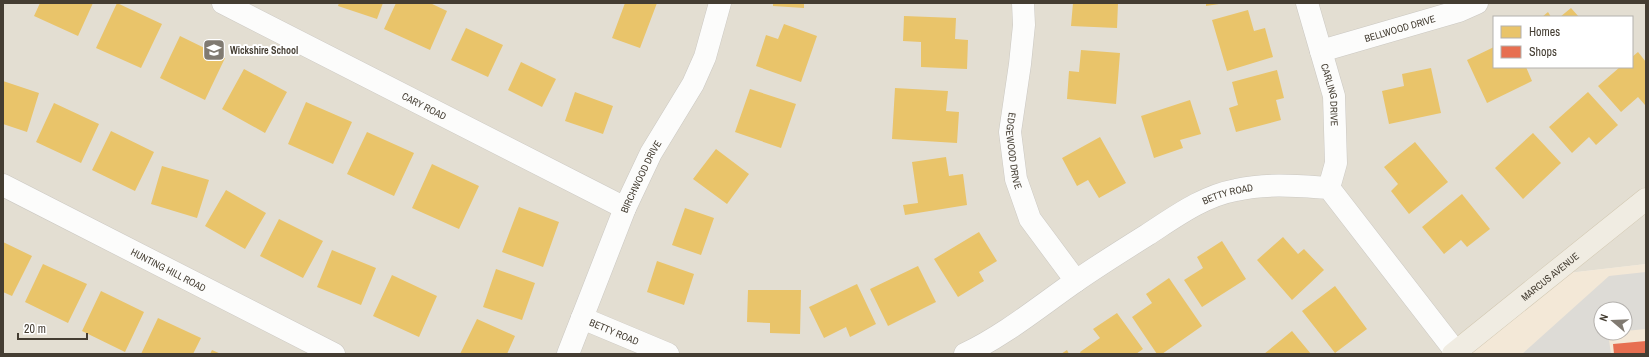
<svg xmlns="http://www.w3.org/2000/svg" width="1649" height="357" font-family="'Archivo Narrow',sans-serif">
  <rect width="100%" height="100%" fill="#eeece6"/>
  <path fill="#e3ded2" fill-rule="evenodd" d="M 3,3 L 1646,3 L 1646,264 L 1551,275 L 1453,354 L 3,354 ZM 1494,17 L 1632,17 L 1632,67 L 1494,67 Z"/>
  <path fill="#f3e8d7" fill-rule="evenodd" d="M 1646,264 L 1646,354 L 1453,354 L 1551,275 ZM 1601,309 L 1625,309 L 1625,333 L 1601,333 Z"/>
  <path fill="#dddbd6" d="M 1646,272 L 1646,329 L 1625,331 L 1625,309 L 1601,309 L 1601,333 L 1608,333 L 1611,354 L 1522,354 L 1609,276 Z"/>
  <path fill="#e9c46a" d="M 40,3 L 93,3 L 78,36 L 34,16 Z
    M 117,3 L 162,24 L 141,68 L 96,48 Z
    M 339,3 L 383,3 L 377,19 L 338,6 Z
    M 396,3 L 430,3 L 447,11 L 430,50 L 384,29 Z
    M 625,3 L 657,3 L 640,48 L 612,38 Z
    M 773,3 L 804,3 L 804,8 L 773,6 Z
    M 1073,3 L 1118,3 L 1117,28 L 1071,26 Z
    M 1206,3 L 1219,3 L 1219,4 L 1206,6 Z
    M 1571,8 L 1579,17 L 1560,17 Z
    M 1248,10 L 1254,31 L 1265,28 L 1273,57 L 1227,71 L 1212,20 Z
    M 1548,12 L 1551,17 L 1542,17 Z
    M 904,16 L 956,18 L 955,39 L 968,40 L 967,69 L 921,67 L 921,42 L 903,41 Z
    M 784,24 L 817,36 L 801,82 L 756,66 L 766,35 L 778,39 Z
    M 466,28 L 503,45 L 488,77 L 451,60 Z
    M 180,36 L 225,58 L 205,100 L 160,78 Z
    M 1494,47 L 1494,67 L 1526,67 L 1532,81 L 1487,103 L 1467,60 Z
    M 1081,50 L 1120,53 L 1116,104 L 1067,99 L 1069,71 L 1079,72 Z
    M 1638,52 L 1646,62 L 1646,103 L 1645,105 L 1638,97 L 1621,112 L 1598,86 L 1620,67 L 1632,67 L 1632,57 Z
    M 521,62 L 556,79 L 542,107 L 508,90 Z
    M 1431,68 L 1441,113 L 1389,124 L 1382,91 L 1404,86 L 1402,74 Z
    M 244,69 L 287,92 L 265,133 L 222,109 Z
    M 1277,70 L 1284,98 L 1276,100 L 1281,120 L 1236,132 L 1229,108 L 1238,105 L 1232,82 Z
    M 3,81 L 39,93 L 27,132 L 3,124 Z
    M 895,88 L 948,91 L 946,111 L 959,112 L 957,143 L 892,139 Z
    M 750,89 L 796,104 L 781,148 L 735,132 Z
    M 575,92 L 613,106 L 603,134 L 565,121 Z
    M 1588,92 L 1618,125 L 1596,145 L 1589,137 L 1572,153 L 1549,127 Z
    M 1190,100 L 1201,134 L 1180,140 L 1183,148 L 1154,158 L 1141,116 Z
    M 306,102 L 352,122 L 333,164 L 288,144 Z
    M 54,103 L 99,124 L 81,163 L 36,142 Z
    M 111,131 L 154,152 L 135,191 L 92,170 Z
    M 367,132 L 414,153 L 394,196 L 347,174 Z
    M 1533,133 L 1561,163 L 1523,199 L 1495,168 Z
    M 1100,137 L 1126,183 L 1099,198 L 1088,180 L 1077,186 L 1062,158 Z
    M 1415,142 L 1448,182 L 1409,214 L 1391,191 L 1398,184 L 1384,167 Z
    M 716,149 L 749,174 L 727,204 L 693,179 Z
    M 946,157 L 949,176 L 963,174 L 967,205 L 905,215 L 903,205 L 918,203 L 912,162 Z
    M 432,164 L 479,186 L 459,229 L 412,208 Z
    M 162,166 L 209,180 L 197,218 L 151,204 Z
    M 226,190 L 266,213 L 245,249 L 205,226 Z
    M 1462,194 L 1490,229 L 1467,247 L 1461,240 L 1444,254 L 1422,227 Z
    M 519,207 L 559,222 L 543,267 L 502,252 Z
    M 685,208 L 714,218 L 701,255 L 672,245 Z
    M 279,219 L 323,241 L 303,278 L 260,256 Z
    M 979,232 L 997,261 L 979,272 L 984,281 L 958,297 L 934,259 Z
    M 1283,237 L 1298,254 L 1304,249 L 1324,270 L 1292,300 L 1257,260 Z
    M 1222,241 L 1246,279 L 1202,307 L 1184,280 L 1203,268 L 1197,257 Z
    M 3,242 L 32,256 L 12,296 L 3,292 Z
    M 332,250 L 376,268 L 361,305 L 317,287 Z
    M 657,261 L 694,274 L 684,305 L 647,292 Z
    M 43,264 L 87,284 L 68,323 L 25,302 Z
    M 918,266 L 936,302 L 888,326 L 870,289 Z
    M 496,269 L 535,283 L 522,320 L 483,307 Z
    M 392,275 L 437,296 L 419,337 L 373,316 Z
    M 1169,278 L 1202,326 L 1162,354 L 1157,354 L 1132,317 L 1152,303 L 1146,294 Z
    M 857,284 L 876,324 L 850,337 L 846,327 L 824,338 L 809,307 Z
    M 1335,286 L 1367,329 L 1335,353 L 1302,311 Z
    M 748,290 L 801,290 L 800,334 L 770,333 L 770,323 L 747,322 Z
    M 101,291 L 144,312 L 125,352 L 82,331 Z
    M 1117,313 L 1143,349 L 1136,354 L 1081,354 L 1080,352 L 1100,338 L 1093,329 Z
    M 158,318 L 201,338 L 193,354 L 141,354 Z
    M 477,319 L 515,336 L 507,354 L 460,354 Z
    M 1292,331 L 1311,354 L 1264,354 Z
    M 212,350 L 221,354 L 210,354 Z
    M 1067,350 L 1069,354 L 1061,354 Z"/>
  <path fill="#e76f51" d="M 1646,341 L 1646,354 L 1614,354 L 1613,344 Z"/>
  <g fill="none" stroke-linecap="round" stroke-linejoin="round">
    <g stroke="#cbc8c2" stroke-width="23">
      <g id="minor">
        <path id="s1" d="M 223,3 L 625,208"/>
        <path id="s2" d="M 1023,3 L 1024,25 L 1020,64 L 1010,132 L 1016,179 L 1030,219 L 1076,281"/>
        <path id="s3" d="M 1307,3 L 1334,96 L 1336,163 L 1329,188"/>
        <path id="s4" d="M 1321,51 L 1459,11 L 1477,3"/>
        <path id="s5" d="M 3,185 L 334,354"/>
        <path id="s6" d="M 582,318 L 668,354"/>
        <path id="s7" d="M 568,354 L 625,208 L 651,153 L 693,84 L 705,57 L 720,3"/>
        <path id="s8" d="M 965,354 C 1005,335 1040,306 1076,281 C 1099,265 1123,250 1147,235 C 1175,217 1203,196 1236,190 C 1267,183 1298,186 1329,188 L 1456,352"/>
      </g>
    </g>
    <g stroke="#d2c8b2" stroke-width="23">
      <g id="major">
        <path id="s9" d="M 1453,354 L 1646,199"/>
      </g>
    </g>
    <use href="#minor" stroke="#fcfcfb" stroke-width="22"/>
    <use href="#major" stroke="#f0ece2" stroke-width="22"/>
  </g>
  <defs>
    <g id="school-square" transform="scale(1.15)"><rect x="-9" y="-9" width="18" height="18" rx="4" fill="#807a71" stroke="#fff"/><path d="M0-5L7-2L0 1L-7-2ZM-4 1L0 2.5L4 1V4Q0 6-4 4Z" fill="#fff"/></g>
  </defs>
  <g fill-rule="evenodd">
    <use href="#school-square" x="214" y="50"/>
  </g>
  <g text-anchor="middle" dominant-baseline="central" stroke-width="4" stroke-linejoin="round" paint-order="stroke">
    <g font-size="10" fill="#443d32" stroke="#fff">
      <text stroke="none"><textPath href="#s4" startOffset="82">BELLWOOD DRIVE</textPath></text>
      <text stroke="none"><textPath href="#s3" startOffset="95">CARLING DRIVE</textPath></text>
      <text stroke="none"><textPath href="#s1" startOffset="226">CARY ROAD</textPath></text>
      <text stroke="none"><textPath href="#s2" startOffset="149">EDGEWOOD DRIVE</textPath></text>
      <text stroke="none"><textPath href="#s7" startOffset="192">BIRCHWOOD DRIVE</textPath></text>
      <text stroke="none"><textPath href="#s8" startOffset="309">BETTY ROAD</textPath></text>
      <text stroke="none"><textPath href="#s5" startOffset="186">HUNTING HILL ROAD</textPath></text>
      <text stroke="none"><textPath href="#s9" startOffset="124">MARCUS AVENUE</textPath></text>
      <text stroke="none"><textPath href="#s6" startOffset="35">BETTY ROAD</textPath></text>
    </g>
    <g font-size="10" font-weight="bold" fill="#443d32" stroke="#fff" text-anchor="start">
      <text x="230" y="50">Wickshire School</text>
    </g>
  </g>
  <rect width="1649" height="357" fill="none" stroke="#443d32" stroke-width="8"/>
  <rect x="1493" y="16" width="140" height="52" fill="#ffffff" stroke="#b4b1ad"/>
  <rect x="1501" y="26" width="20" height="12" fill="#e9c46a" stroke="#b4b1ad"/>
  <text x="1529" y="36" font-size="12" fill="#443d32">Homes</text>
  <rect x="1501" y="46" width="20" height="12" fill="#e76f51" stroke="#b4b1ad"/>
  <text x="1529" y="56" font-size="12" fill="#443d32">Shops</text>
  <g transform="translate(1613 321) rotate(289)"><circle r="19" fill="#ffffff" stroke="#b4b1ad"/>
  <path d="M0-3L7 15L0 10L-7 15Z" fill="#807a71"/>
  <text y="-6" font-size="11" font-weight="bold" text-anchor="middle" fill="#443d32">N</text>
  </g>
  <path d="M18 333v6h69v-6" fill="none" stroke="#443d32" stroke-width="2"/>
  <text x="24" y="333" font-size="12" fill="#443d32" stroke="#ffffff" stroke-width="3" paint-order="stroke">20 m</text>
</svg>
